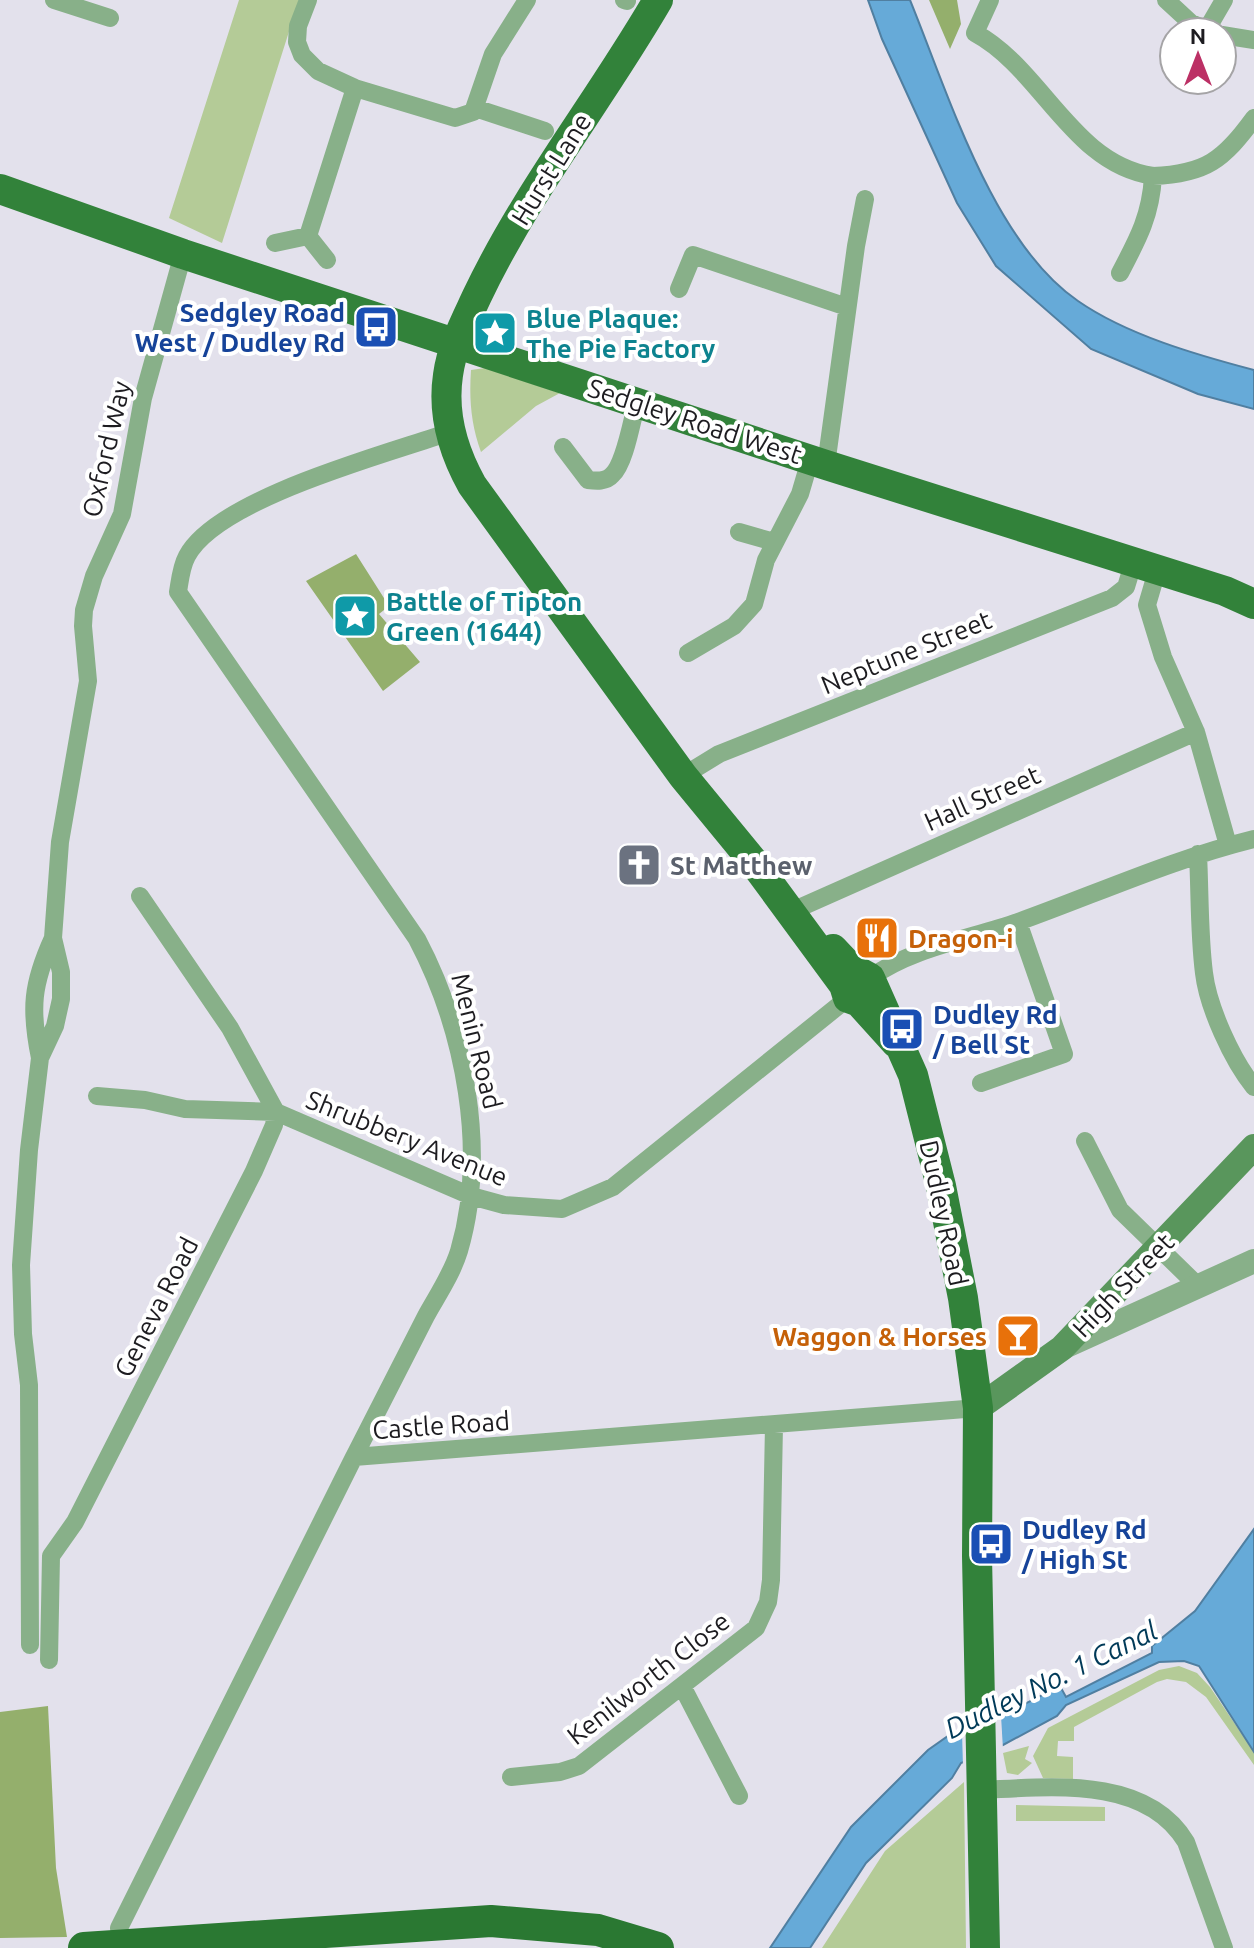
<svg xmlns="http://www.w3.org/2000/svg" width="1254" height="1948" font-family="Ubuntu,sans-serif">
  <rect width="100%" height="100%" fill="#e3e1ec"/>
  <path fill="#b4cb97" d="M 239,0 L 299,0 L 222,243 L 169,218 Z
    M 485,368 L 560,393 L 536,406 L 481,452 C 471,424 469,400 471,370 Z
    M 1179,1666 L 1197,1673 L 1210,1687 L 1254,1752 L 1254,1765 L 1206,1697 L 1186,1682 L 1167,1679 L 1157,1682 L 1074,1727 L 1074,1741 L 1058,1741 L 1057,1756 L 1073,1757 L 1073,1779 L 1043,1778 L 1033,1756 L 1048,1728 L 1159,1670 Z
    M 1029,1746 L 1025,1759 L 1032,1763 L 1018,1775 L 1007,1773 L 1003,1753 Z
    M 964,1782 L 966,1948 L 822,1948 L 885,1851 Z
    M 1016,1805 L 1105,1807 L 1105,1821 L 1016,1821 Z"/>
  <path fill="#94af6c" d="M 929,0 L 957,0 L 961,24 L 950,49 Z
    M 356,554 L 389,606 L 379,614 L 420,662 L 383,691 L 306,581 Z
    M 48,1706 L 56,1868 L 67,1937 L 0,1938 L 0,1712 Z"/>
  <path fill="#66aad8" stroke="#507fa1" stroke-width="2" d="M 868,0 L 910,0 C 948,93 993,243 1078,301 C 1127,335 1197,355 1254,370 L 1254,409 L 1198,394 L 1091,349 L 996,266 L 957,203 L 882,39 Z
    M 1254,1529 L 1254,1752 L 1199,1666 L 1184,1661 L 1159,1662 L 1066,1705 L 1057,1716 L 1003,1745 L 961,1763 L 952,1778 L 866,1863 L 810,1948 L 770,1948 L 851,1827 L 928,1750 L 948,1736 L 1001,1716 L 1060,1686 L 1066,1697 L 1152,1653 L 1152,1646 L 1195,1611 Z"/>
  <path fill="#e3e1ec" d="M 1001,1716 L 1003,1749 L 963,1767 L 962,1732 Z"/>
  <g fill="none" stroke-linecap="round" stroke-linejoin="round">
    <path stroke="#88b089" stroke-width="18" d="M 54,0 L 110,18
      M 308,0 L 298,26 L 297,42 L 302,55 L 318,71 L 355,88 L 455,118 L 473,112 L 493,54 L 527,0
      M 624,0 L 627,1
      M 990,0 L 975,33 C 1042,69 1072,164 1153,176
      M 1166,0 L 1191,23 L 1211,32
      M 1206,31 L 1224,0
      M 1222,35 L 1254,40
      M 475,108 L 545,131
      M 308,236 L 355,88
      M 275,243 L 308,236 L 327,260
      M 1120,273 C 1138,239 1151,215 1153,176 C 1206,174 1223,160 1254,118
      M 679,289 L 693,255 L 847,307
      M 563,447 L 588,480 C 596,481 606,482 612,475 C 625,464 632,419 637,402
      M 826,465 L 856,246 L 865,199
      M 739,532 L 774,542
      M 1157,571 L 1147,605 L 1163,657 L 1196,732 L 1228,845
      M 688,653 L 734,626 L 754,604 L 766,560 L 800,494 L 810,460
      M 683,776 L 719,754 L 1112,598 L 1126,587 L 1133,564
      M 1198,854 C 1200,893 1199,934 1204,973 C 1208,1007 1232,1060 1254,1087
      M 140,896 L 230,1028 L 276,1112 L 471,1196 L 504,1205 L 562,1209 L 613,1187 L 848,998
      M 790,912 L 1196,732
      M 870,978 C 912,948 969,939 1018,922 C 1096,894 1173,859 1254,839
      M 40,1058 C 30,1009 32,984 53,938
      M 981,1083 L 1064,1054 L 1018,922
      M 1085,1141 L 1120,1210 L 1198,1286
      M 354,1457 C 378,1410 402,1363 426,1316 C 437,1296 452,1274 459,1251 C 488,1152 465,1030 417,939 L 178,592 C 180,580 181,567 187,556 C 218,498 387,454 450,432
      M 30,1645 L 29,1385 L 23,1334 L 21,1265 L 29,1150 L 40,1058 L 55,1026 L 61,999 L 61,972 L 53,938 L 60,842 L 88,681 L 83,626 L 84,610 L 94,576 L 122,514 L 143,398 L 183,254
      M 49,1660 L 51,1556 L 75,1522 L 254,1171 L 274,1125 L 276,1112 L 185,1109 L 145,1100 L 97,1096
      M 682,1686 L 739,1796
      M 511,1777 L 560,1772 L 579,1766 L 756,1628 L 768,1602 L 771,1580 L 774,1425
      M 982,1790 C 1049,1787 1146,1775 1186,1842 L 1224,1948
      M 121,1945 L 119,1928 L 125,1916 L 354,1457 L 978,1408"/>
    <path stroke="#88b089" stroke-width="24" d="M 1064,1347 L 1254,1261"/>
    <path stroke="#59965c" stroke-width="26" d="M 978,1408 L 1062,1348 L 1254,1147"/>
    <path stroke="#32823a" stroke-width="30" d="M 658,0 C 600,100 527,191 477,296 C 465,322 452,346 448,375 C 442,415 453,451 472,485 L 683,776 L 752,860 L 844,985 L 848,998 L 859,1002 L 896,1043
      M 0,189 L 183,254 L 826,465 L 1225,591 L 1254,604
      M 833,949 L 850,967 L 870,978 L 913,1075 L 941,1186 L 963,1298 L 978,1408 L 977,1556 L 985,1948"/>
    <path stroke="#2a7832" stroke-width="32" d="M 84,1948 L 491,1921 L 598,1930 L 658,1948"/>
  </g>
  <defs>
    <g id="bus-square" transform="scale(2.3)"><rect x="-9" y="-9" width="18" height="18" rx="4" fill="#1a4fb4" stroke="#fff"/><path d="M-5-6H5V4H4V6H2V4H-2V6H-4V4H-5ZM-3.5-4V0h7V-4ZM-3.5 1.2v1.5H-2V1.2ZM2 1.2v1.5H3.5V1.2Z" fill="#fff"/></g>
    <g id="sight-square" transform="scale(2.3)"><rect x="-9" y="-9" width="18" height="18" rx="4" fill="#0f9aa8" stroke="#fff"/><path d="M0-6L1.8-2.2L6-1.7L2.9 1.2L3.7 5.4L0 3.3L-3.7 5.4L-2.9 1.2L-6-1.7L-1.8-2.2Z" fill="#fff"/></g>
    <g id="church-square" transform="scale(2.3)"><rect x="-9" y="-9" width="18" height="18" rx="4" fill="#6b7280" stroke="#fff"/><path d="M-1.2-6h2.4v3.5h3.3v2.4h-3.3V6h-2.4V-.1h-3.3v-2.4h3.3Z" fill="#fff"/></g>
    <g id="restaurant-square" transform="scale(2.3)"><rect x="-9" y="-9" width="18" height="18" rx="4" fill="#e8710a" stroke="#fff"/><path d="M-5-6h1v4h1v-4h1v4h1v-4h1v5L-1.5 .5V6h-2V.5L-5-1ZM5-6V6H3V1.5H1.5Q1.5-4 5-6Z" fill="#fff"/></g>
    <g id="bar-square" transform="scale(2.3)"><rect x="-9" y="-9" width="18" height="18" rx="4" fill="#e8710a" stroke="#fff"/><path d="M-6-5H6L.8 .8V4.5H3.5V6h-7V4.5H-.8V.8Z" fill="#fff"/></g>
  </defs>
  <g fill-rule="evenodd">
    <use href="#bus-square" x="376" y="327"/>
    <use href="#sight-square" x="495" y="333"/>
    <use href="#sight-square" x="355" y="616"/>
    <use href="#church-square" x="639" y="865"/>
    <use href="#restaurant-square" x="877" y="938"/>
    <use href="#bus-square" x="902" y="1029"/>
    <use href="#bar-square" x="1018" y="1336"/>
    <use href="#bus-square" x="991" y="1544"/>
  </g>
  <g text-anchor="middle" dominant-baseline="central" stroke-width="8" stroke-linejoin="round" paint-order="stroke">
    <g font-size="26" fill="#1d1c20" stroke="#fff">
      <text transform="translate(551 169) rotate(-58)">Hurst Lane</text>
      <text transform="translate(695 421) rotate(18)">Sedgley Road West</text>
      <text transform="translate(106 449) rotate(-77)">Oxford Way</text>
      <text transform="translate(906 652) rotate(-22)">Neptune Street</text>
      <text transform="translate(982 798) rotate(-24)">Hall Street</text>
      <text transform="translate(477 1041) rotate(76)">Menin Road</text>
      <text transform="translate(407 1138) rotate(22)">Shrubbery Avenue</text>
      <text transform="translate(944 1213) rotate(78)">Dudley Road</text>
      <text transform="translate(1123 1285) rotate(-46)">High Street</text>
      <text transform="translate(156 1307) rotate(-63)">Geneva Road</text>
      <text transform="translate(441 1425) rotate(-4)">Castle Road</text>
      <text transform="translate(648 1678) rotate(-38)">Kenilworth Close</text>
    </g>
    <g font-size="26" font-weight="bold" fill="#164399" stroke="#fff" text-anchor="start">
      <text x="345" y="312" text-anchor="end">Sedgley Road<tspan x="345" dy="30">West / Dudley Rd</tspan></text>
      <text x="933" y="1014">Dudley Rd<tspan x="933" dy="30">/ Bell St</tspan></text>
      <text x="1022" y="1529">Dudley Rd<tspan x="1022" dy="30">/ High St</tspan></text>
    </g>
    <g font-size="26" font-weight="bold" fill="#0d838f" stroke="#fff" text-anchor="start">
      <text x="526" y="318">Blue Plaque:<tspan x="526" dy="30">The Pie Factory</tspan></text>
      <text x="386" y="601">Battle of Tipton<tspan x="386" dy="30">Green (1644)</tspan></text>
    </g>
    <g font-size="26" font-weight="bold" fill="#5b616d" stroke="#fff" text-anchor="start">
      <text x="670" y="865">St Matthew</text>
    </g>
    <g font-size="26" font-weight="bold" fill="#c56008" stroke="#fff" text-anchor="start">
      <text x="908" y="938">Dragon-i</text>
      <text x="987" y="1336" text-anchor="end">Waggon &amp; Horses</text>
    </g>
    <g font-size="28" font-style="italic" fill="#003a58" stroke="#fff">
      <text transform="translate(1051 1679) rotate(-26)">Dudley No. 1 Canal</text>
    </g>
  </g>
  <g transform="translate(1198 56)"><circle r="38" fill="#ffffff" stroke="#a5a4a6" stroke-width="2"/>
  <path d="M0-6L14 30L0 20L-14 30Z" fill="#bc3065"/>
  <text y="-12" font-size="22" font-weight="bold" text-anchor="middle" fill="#1d1c20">N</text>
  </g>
</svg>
